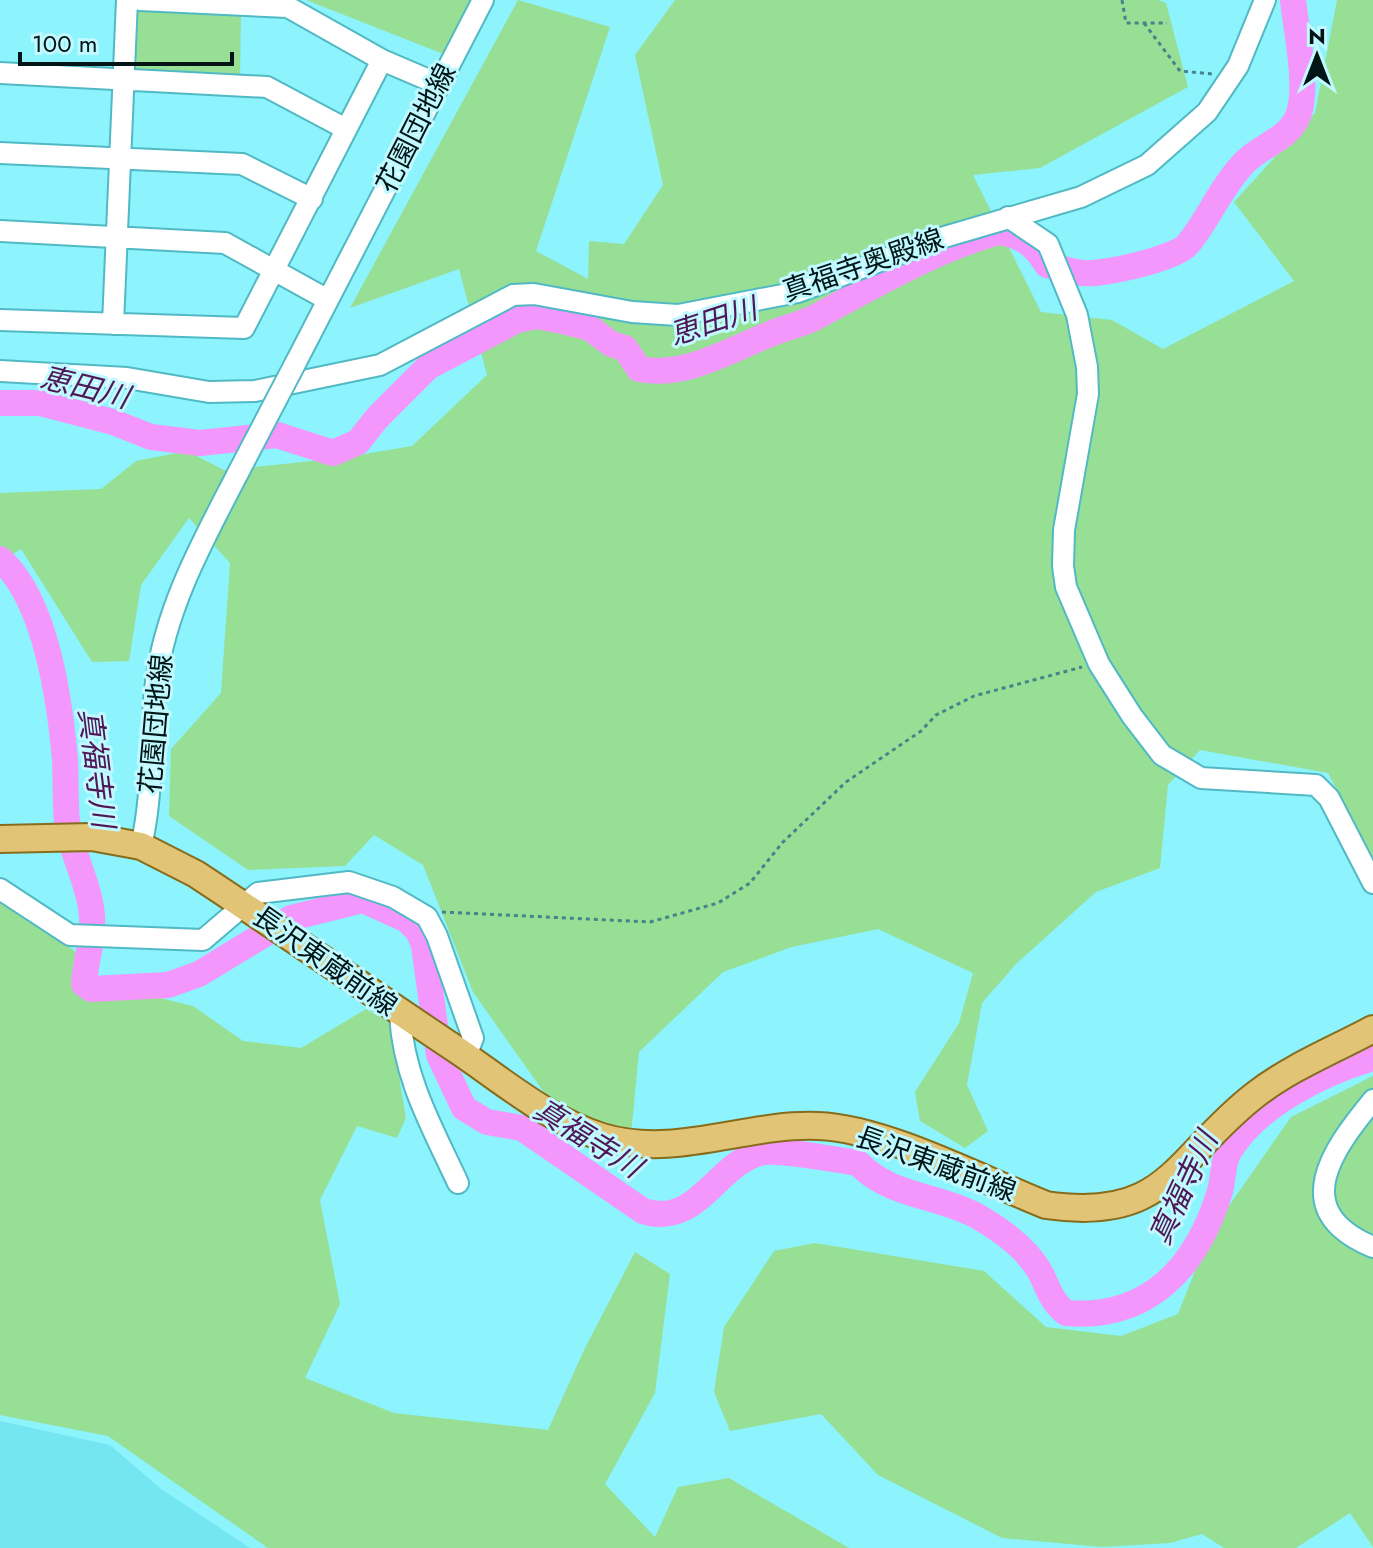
<svg xmlns="http://www.w3.org/2000/svg" width="1373" height="1548" font-family="Jost,'Noto Sans JP',sans-serif">
  <rect width="100%" height="100%" fill="#8df3fd"/>
  <path fill="#74e6f1" d="M 0,1421 L 110,1445 L 161,1489 L 250,1548 L 0,1548 Z"/>
  <path fill="#97df95" d="M 306,0 L 475,0 L 446,55 Z
    M 518,0 L 610,27 L 536,251 L 588,279 L 589,241 L 624,244 L 663,185 L 635,55 L 675,0 L 1158,0 L 1166,3 L 1188,87 L 1040,168 L 973,175 L 1041,312 L 1112,320 L 1163,349 L 1294,281 L 1234,202 L 1315,113 L 1337,0 L 1373,0 L 1373,858 L 1328,773 L 1200,750 L 1168,785 L 1160,868 L 1096,892 L 1017,963 L 982,1003 L 967,1085 L 988,1131 L 965,1148 L 920,1121 L 915,1092 L 959,1023 L 973,973 L 878,929 L 792,947 L 723,972 L 639,1052 L 630,1145 L 550,1101 L 473,992 L 423,865 L 374,835 L 345,866 L 248,870 L 169,816 L 171,749 L 221,693 L 230,563 L 189,518 L 141,585 L 129,661 L 92,662 L 21,549 L 0,562 L 0,493 L 101,489 L 136,461 L 187,451 L 224,470 L 341,458 L 412,446 L 487,375 L 459,269 L 350,308 Z
    M 133,4 L 241,10 L 240,81 L 130,77 Z
    M 0,900 L 75,951 L 75,980 L 82,999 L 156,997 L 193,1006 L 243,1041 L 301,1048 L 366,1009 L 390,1023 L 406,1118 L 397,1138 L 357,1126 L 320,1200 L 340,1304 L 305,1378 L 394,1413 L 548,1430 L 584,1350 L 635,1252 L 670,1274 L 655,1393 L 605,1484 L 655,1537 L 678,1487 L 729,1478 L 849,1548 L 268,1548 L 108,1436 L 0,1415 Z
    M 1373,1076 L 1373,1547 L 1350,1513 L 1296,1548 L 1224,1548 L 1202,1534 L 1170,1543 L 1102,1547 L 1002,1538 L 878,1475 L 821,1414 L 730,1431 L 714,1392 L 724,1327 L 774,1251 L 815,1243 L 984,1271 L 1046,1327 L 1121,1336 L 1178,1314 L 1210,1233 L 1291,1117 Z"/>
  <g fill="none" stroke-linecap="round" stroke-linejoin="round">
    <path stroke="#f497fd" stroke-width="26" d="M 0,403 L 40,403 L 113,422 L 151,437 L 200,443 L 277,435 L 333,453 L 358,442 L 377,418 L 428,367 L 517,320 L 537,316 L 562,321 L 590,328 L 611,344 L 625,348 L 639,369 C 685,378 727,351 768,335 C 783,328 800,325 814,318 C 874,286 932,251 998,232 C 1023,236 1034,244 1047,265 C 1058,267 1071,272 1083,273 C 1102,275 1176,259 1188,244 C 1209,219 1220,188 1244,163 C 1261,145 1288,140 1298,116 C 1309,89 1296,30 1293,0
      M 0,559 C 46,599 60,702 65,760 C 66,781 65,801 67,822 C 72,858 95,893 92,929 C 91,947 85,965 84,984 L 91,989 L 168,985 L 199,974 L 291,918 L 363,900 L 407,920 L 418,931 L 424,945 L 439,1055 L 464,1108 L 487,1122 L 522,1128 L 643,1211 C 697,1228 715,1166 759,1153 C 777,1148 836,1160 858,1163 C 889,1196 937,1195 975,1215 C 1000,1229 1026,1247 1040,1272 C 1049,1289 1050,1300 1066,1313 C 1149,1320 1197,1267 1220,1191 C 1224,1177 1222,1162 1230,1150 C 1259,1104 1323,1073 1373,1058"/>
    <g stroke="#51b9c3" stroke-width="24">
      <path id="minor" d="M 140,0 L 288,7 L 382,60 L 438,84
        M 0,73 L 267,87 L 346,129
        M 0,153 L 242,164 L 312,199
        M 1008,217 L 1048,244 L 1077,315 L 1087,367 L 1088,394 L 1064,530 L 1063,566 L 1066,587 L 1099,664 L 1132,716 L 1162,755 L 1201,778 L 1316,785 L 1329,798 L 1373,883
        M 0,231 L 225,243 L 328,300
        M 0,320 L 244,328 L 382,60
        M 113,324 L 127,0
        M 296,362 L 483,0
        M 0,371 L 127,378 L 209,392 L 255,391 L 380,365 L 513,295 L 534,294 L 632,312 L 678,315 L 798,292 L 941,238 L 1081,197 L 1147,165 L 1207,112 L 1238,66 L 1265,0
        M 141,846 C 154,792 149,737 156,682 C 166,606 203,541 238,473
        M 0,889 L 70,935 L 203,940 L 258,893 L 349,882 L 393,897 L 427,917 L 437,936 L 473,1038 L 466,1056
        M 400,1014 C 403,1077 432,1127 458,1183
        M 1373,1100 C 1332,1150 1287,1211 1373,1247"/>
    </g>
    <g stroke="#876c1b" stroke-width="30">
      <path id="major" d="M 0,839 L 92,837 L 141,846 L 196,874 C 284,932 370,992 457,1050 C 503,1081 548,1120 602,1137 C 676,1159 745,1123 818,1126 C 884,1128 983,1180 1046,1205 C 1168,1223 1174,1158 1255,1095 C 1291,1067 1334,1050 1373,1029"/>
    </g>
    <path stroke="#478389" stroke-width="3" stroke-dasharray="4 4" stroke-linecap="butt" d="M 1122,0 L 1126,23 L 1167,23
      M 1144,23 L 1180,71 L 1212,74
      M 442,912 L 650,922 L 718,903 L 750,883 L 783,842 L 846,782 L 921,731 L 936,715 L 974,696 L 1082,667"/>
    <use href="#minor" stroke="#fff" stroke-width="20"/>
    <use href="#major" stroke="#e2c477" stroke-width="26"/>
    <g stroke="#51b9c3" stroke-width="24" stroke-linecap="butt">
      <path id="minor-bridge" d="M 238,473 L 296,362"/>
    </g>
    <use href="#minor-bridge" stroke="#fff" stroke-width="20"/>
  </g>
  <g text-anchor="middle" dominant-baseline="central" stroke-width="6" stroke-linejoin="round" paint-order="stroke">
    <g font-size="28" fill="#011416" stroke="#c0f9ff">
      <text transform="translate(416 128) rotate(-63)">花園団地線</text>
      <text transform="translate(863 265) rotate(-19)">真福寺奥殿線</text>
      <text transform="translate(156 724) rotate(-85)">花園団地線</text>
      <text transform="translate(325 961) rotate(35)">長沢東蔵前線</text>
      <text transform="translate(936 1164) rotate(20)">長沢東蔵前線</text>
    </g>
    <g font-size="30" font-style="italic" fill="#501756" stroke="#c0f9ff">
      <text transform="translate(713 321) rotate(-18)">恵田川</text>
      <text transform="translate(85 387) rotate(14)">恵田川</text>
      <text transform="translate(97 768) rotate(83)">真福寺川</text>
      <text transform="translate(588 1138) rotate(32)">真福寺川</text>
      <text transform="translate(1183 1188) rotate(-65)">真福寺川</text>
    </g>
  </g>
  <g transform="translate(1317 56)" stroke="#c0f9ff" stroke-width="6" paint-order="stroke">
  <path d="M0-6L14 30L0 20L-14 30Z" fill="#011416"/>
  <text y="-12" font-size="22" font-weight="bold" text-anchor="middle" fill="#011416">N</text>
  </g>
  <path d="M20 52v12h212v-12" fill="none" stroke="#011416" stroke-width="4"/>
  <text x="32" y="52" font-size="24" fill="#011416" stroke="#c0f9ff" stroke-width="6" paint-order="stroke">100 m</text>
</svg>
